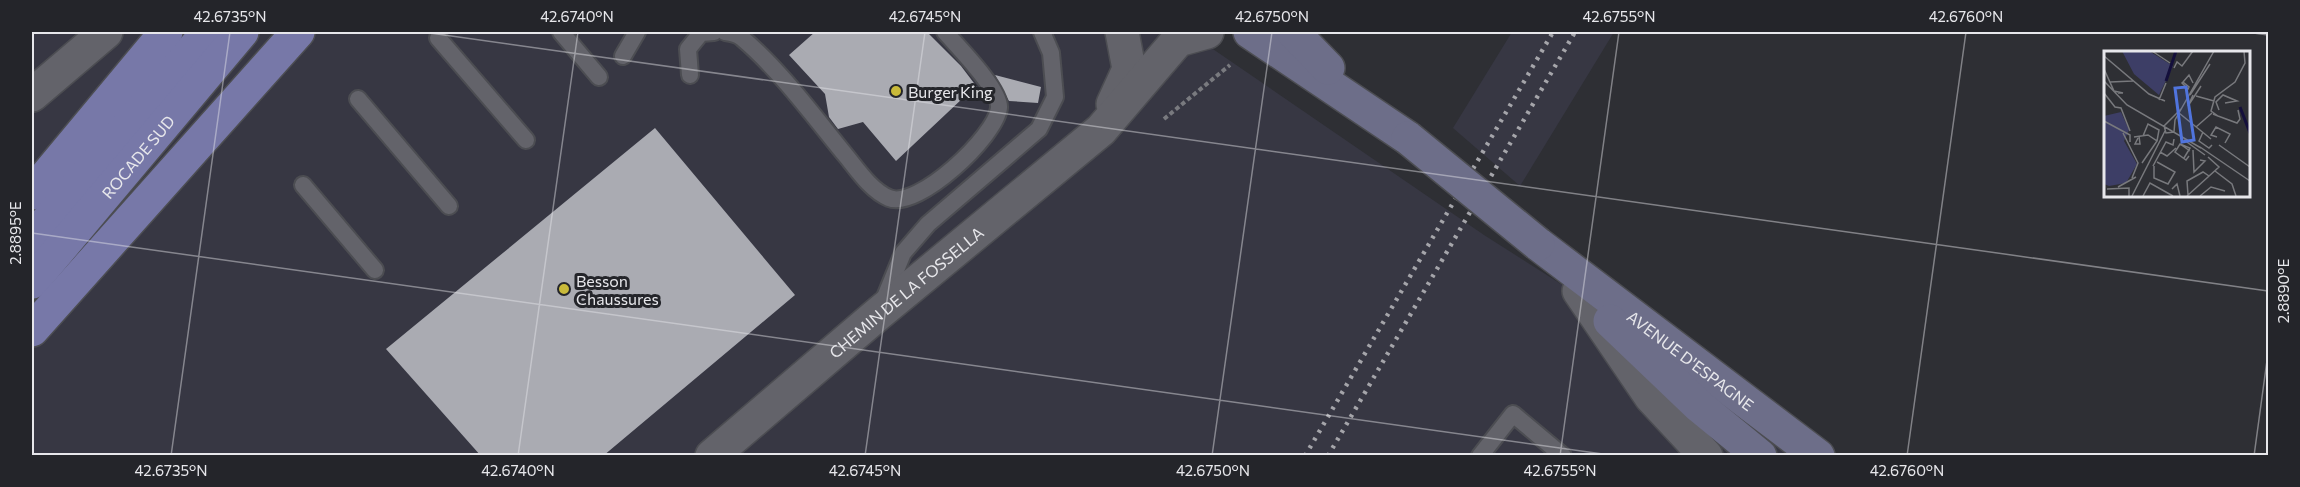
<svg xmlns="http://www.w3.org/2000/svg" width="2300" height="487" font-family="Commissioner,sans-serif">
  <rect width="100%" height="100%" fill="#2e2f34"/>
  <path fill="#373743" d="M 32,32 L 1188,32 L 1484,235 L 1830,455 L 32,455 Z
    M 1512,32 L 1614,32 L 1520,186 L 1453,128 Z"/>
  <path fill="#aaabb2" d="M 815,32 L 927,32 L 961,66 L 986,99 L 963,98 L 896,161 L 863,122 L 838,129 L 829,117 L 825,94 L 789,55 Z
    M 995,75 L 1041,87 L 1038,103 L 1009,101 Z
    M 655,128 L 795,295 L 603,456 L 481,456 L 386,349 Z"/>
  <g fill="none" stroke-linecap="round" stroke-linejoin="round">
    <g stroke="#4c4d52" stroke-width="20">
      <path id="service" d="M 561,32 L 599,77
        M 725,32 C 731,33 738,34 742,38 C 781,71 815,118 847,157 C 859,172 872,191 889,198 C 918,210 996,136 999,108 C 1001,90 958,47 945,32
        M 438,38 L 526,140
        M 623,56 L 637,32
        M 690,75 L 688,49 L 701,33 L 714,32
        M 358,99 L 449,206
        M 303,185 L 375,270
        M 883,302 L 903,253 L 928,224 L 1039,129 L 1055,97 L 1051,53 L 1042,32
        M 1480,456 L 1513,414 L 1563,456"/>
    </g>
    <g stroke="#4c4d52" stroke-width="36">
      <g id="minor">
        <path d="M 32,95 L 106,32"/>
        <path d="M 1113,104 L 1129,69 L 1122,32"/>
        <path d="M 1579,291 L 1651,397 L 1706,456"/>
        <path id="s1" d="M 712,456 L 878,314 L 1101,130 L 1178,40 L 1207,32"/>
      </g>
    </g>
    <g stroke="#4c4d52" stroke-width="36">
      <g id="secondary">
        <path d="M 1250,32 L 1408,138"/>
        <path d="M 1293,32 L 1328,68"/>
        <path id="s2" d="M 1538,244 L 1818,456"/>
        <path d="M 1610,321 L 1699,406 L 1760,456"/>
      </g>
    </g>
    <g stroke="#4c4d52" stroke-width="36">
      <g id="primary">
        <path d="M 32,193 L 166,32"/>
        <path d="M 32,239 L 208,32"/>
        <path id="s3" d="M 32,282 L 242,32"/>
        <path d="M 32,330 L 298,32"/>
      </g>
    </g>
    <path stroke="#797a7f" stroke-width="4" stroke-dasharray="4.5 3" stroke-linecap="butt" d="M 1164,119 L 1230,65"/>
    <use href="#service" stroke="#63636a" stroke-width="16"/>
    <use href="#minor" stroke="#63636a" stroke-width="33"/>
    <use href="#secondary" stroke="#6d6e89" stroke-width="33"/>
    <use href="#primary" stroke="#7778a8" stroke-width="33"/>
    <path stroke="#a5a5aa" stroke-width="4.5" stroke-dasharray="3 6" stroke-linecap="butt" d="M 1305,456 L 1553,32
      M 1328,456 L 1575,32"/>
    <g stroke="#4c4d52" stroke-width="36" stroke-linecap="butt">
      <path id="secondary-bridge" d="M 1408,138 L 1538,244"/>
    </g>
    <use href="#secondary-bridge" stroke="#6d6e89" stroke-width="33"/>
  </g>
  <path fill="none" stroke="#e7e7eb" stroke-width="1.5" stroke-opacity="0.45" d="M 423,32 L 2268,291M 2246,32 L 2268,35M 32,233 L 1617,456M 171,456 L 230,32M 518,456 L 578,32M 865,456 L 925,32M 1212,456 L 1272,32M 1560,456 L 1619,32M 1907,456 L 1966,32M 2254,456 L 2268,353"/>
  <g fill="#c9ba3a" stroke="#24252a" stroke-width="2">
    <circle cx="896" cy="91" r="6"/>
    <circle cx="564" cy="289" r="6"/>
  </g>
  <g text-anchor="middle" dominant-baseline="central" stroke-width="6" stroke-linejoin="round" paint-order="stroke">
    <g font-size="16" fill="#e7e7eb" stroke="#24252a" text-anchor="start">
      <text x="908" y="91">Burger King</text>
      <text x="576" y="280">Besson<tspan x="576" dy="18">Chaussures</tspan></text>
    </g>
    <g font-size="16" fill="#e7e7eb" stroke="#24252a">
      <text stroke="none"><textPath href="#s3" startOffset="164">ROCADE SUD</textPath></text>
      <text stroke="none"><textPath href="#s1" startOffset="254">CHEMIN DE LA FOSSELLA</textPath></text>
      <text stroke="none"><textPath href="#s2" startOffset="192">AVENUE D'ESPAGNE</textPath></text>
    </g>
  </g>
  <g transform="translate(2104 51)">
    <rect width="146" height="146" fill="#2e2f34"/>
    <path d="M 18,0 L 45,0 L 69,15 L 55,44 L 30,23 ZM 17,61 L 25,79 L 20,90 L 33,113 L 22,132 L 5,135 L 0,133 L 0,65 Z" fill="#3d3e66"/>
    <path fill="none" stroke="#140f3b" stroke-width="3" d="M 62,30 L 72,0M 136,56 L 146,82"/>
    <path fill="none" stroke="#78797d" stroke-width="1.5" d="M 48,0 L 66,12M 0,5 L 45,43 L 61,50M 70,17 L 73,11 L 78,15 L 89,0M 0,18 L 10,40 L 19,42 L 14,42M 0,30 L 23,54 L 97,97M 6,31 L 29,30M 79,31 L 85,36 L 84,38 L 78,32 ZM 79,31 L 85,24 L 89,32M 0,42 L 11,56 L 17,57 L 26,80M 86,44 L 106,13M 89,44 L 84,55 L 97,35M 92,45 L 110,50M 55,49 L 62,32M 77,58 L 60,75 L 62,82 L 70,81 L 71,69 L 110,0M 115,59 L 112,51 L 119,44 L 133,50 L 121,52M 75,62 L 107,88M 109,63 L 114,65 L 107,60 L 111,46 L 131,31 L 141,12 L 140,0M 114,65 L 133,72 L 136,68 L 134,59M 0,70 L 26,84 L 26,91M 92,76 L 108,62M 99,81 L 95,90 L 105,97 L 108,94M 19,82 L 34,112 L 28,127M 39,85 L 44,73 L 55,79 L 53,90M 30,86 L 44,84 L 53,90 L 38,112M 113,86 L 107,84 L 112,76 L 126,83 L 121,92M 34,87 L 31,93 L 36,93 L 35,85M 80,89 L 101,104M 76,93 L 86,97 L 80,107M 115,94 L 146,116M 96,96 L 146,130M 89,99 L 90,121 L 101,110 L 96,109M 56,101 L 63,105 L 72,97M 85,105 L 82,109 L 71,101 L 76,93 L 86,100M 49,115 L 62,91 L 69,94 L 70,88M 50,115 L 50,127 L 64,133 L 71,121 L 53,111M 111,120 L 128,133 L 132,145M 14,136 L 32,126M 3,138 L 25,137 L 25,145M 68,138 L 73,133 L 76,145M 84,144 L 83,130 L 99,121 L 105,125M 28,145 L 61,80M 39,145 L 46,132 L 69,145M 83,145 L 115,116 L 104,106M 96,145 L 107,136 L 121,140"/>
    <path fill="#5074dd" fill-opacity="0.15" stroke="#5074dd" stroke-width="3" d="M 82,36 L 90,89 L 78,91 L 71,37 Z"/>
    <rect width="146" height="146" fill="none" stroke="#e7e7eb" stroke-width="3"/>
  </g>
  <rect width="2300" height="487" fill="none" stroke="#24252a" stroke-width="66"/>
  <rect x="33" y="33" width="2234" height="421" fill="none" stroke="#e7e7eb" stroke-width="2"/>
  <g font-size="15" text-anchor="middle" fill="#e7e7eb">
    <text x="230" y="22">42.6735°N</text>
    <text x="577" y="22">42.6740°N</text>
    <text x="925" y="22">42.6745°N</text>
    <text x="1272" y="22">42.6750°N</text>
    <text x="1619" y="22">42.6755°N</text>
    <text x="1966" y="22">42.6760°N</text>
    <text transform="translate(16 233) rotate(-90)" y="5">2.8895°E</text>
    <text transform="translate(2284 291) rotate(-90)" y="5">2.8890°E</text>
    <text x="171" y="476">42.6735°N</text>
    <text x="518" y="476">42.6740°N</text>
    <text x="865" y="476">42.6745°N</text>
    <text x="1213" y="476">42.6750°N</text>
    <text x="1560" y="476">42.6755°N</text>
    <text x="1907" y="476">42.6760°N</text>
  </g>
</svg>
